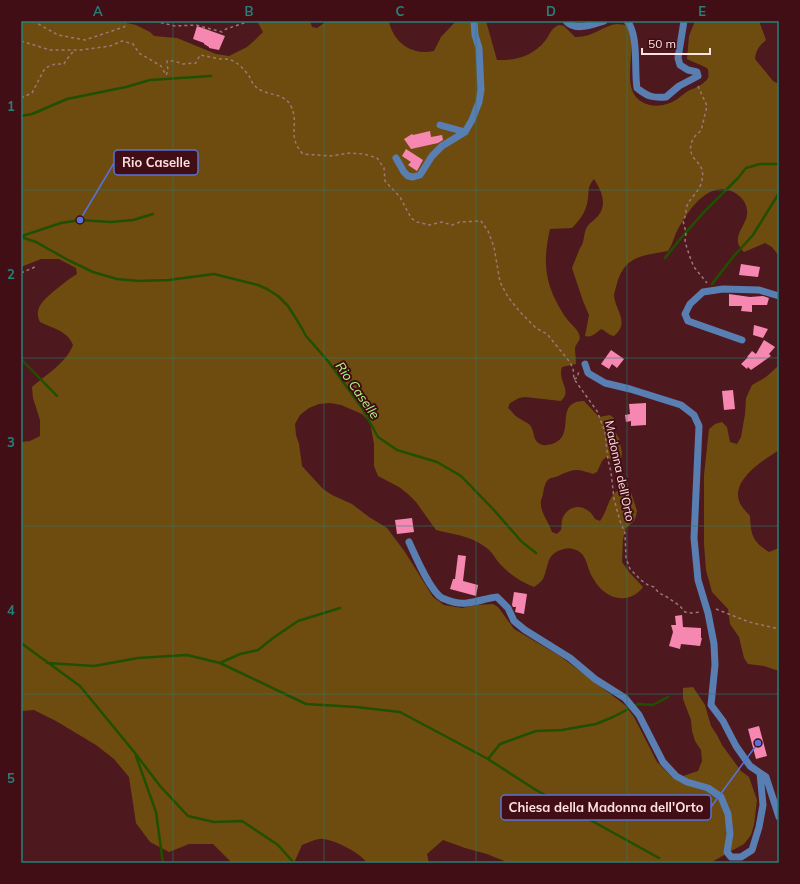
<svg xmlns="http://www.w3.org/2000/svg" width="800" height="884" font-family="Mulish,sans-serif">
  <rect width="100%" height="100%" fill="#4d191e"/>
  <path fill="#6e4c0f" d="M 21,21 L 117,21 L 136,25 L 150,32 L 154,36 L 177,38 L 216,54 L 229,56 L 247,47 L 255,40 L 263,32 L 257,21 L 310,21 L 312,27 L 317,28 L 327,21 L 389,21 C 393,43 413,56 434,51 L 441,37 L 456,21 L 486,21 L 497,60 C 515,61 533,56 545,41 C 550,35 550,29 559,25 L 564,26 L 575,37 C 592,38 604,25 617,24 C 620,24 623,25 626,25 C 640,45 620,82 638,99 C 647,107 659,107 670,103 C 676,101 682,95 688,91 C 694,88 704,85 708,78 C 709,75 708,72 708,69 C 701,64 694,63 687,59 L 689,36 L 695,21 L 759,21 L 766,40 C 759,46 756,50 755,59 L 773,81 L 779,84 L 779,256 L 772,247 L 765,243 L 744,252 C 740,248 737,244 738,238 C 739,230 746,223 747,215 C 749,201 736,190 723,189 C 702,189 687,213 678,229 C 674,236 673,244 668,251 C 658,253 646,254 637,258 C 624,263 619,275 616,287 C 615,290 614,294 614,296 C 616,312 630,322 614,336 C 608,335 606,331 601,329 C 596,333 592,338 585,336 L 589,315 L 583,301 L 572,268 L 580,248 C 585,242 583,234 587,227 C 589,223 595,220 598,216 C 608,204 601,190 594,179 C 586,188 590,193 587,204 C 585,213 579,221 572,228 L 550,229 C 542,264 545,285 564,315 C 568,322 577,328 579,334 C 582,340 576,343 575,348 C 575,353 576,359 576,364 L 562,367 C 557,382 573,390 561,401 L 525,397 L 519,398 L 510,403 L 508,408 C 512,411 514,415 517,417 C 521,420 527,422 530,425 C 535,431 532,440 540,444 C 544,446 547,445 552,444 C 578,436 552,402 584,401 L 599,417 L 610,415 L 614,418 L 613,429 L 619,438 L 622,453 L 621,459 L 616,462 L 606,457 L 602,461 L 597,472 L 593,474 C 577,469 576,468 560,475 C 557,477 554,477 551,478 C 545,480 544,488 543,494 C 542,498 540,501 541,506 C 542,514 549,523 552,532 L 557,534 L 561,530 C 562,526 561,521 563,517 C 571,502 588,505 595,519 L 600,521 C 610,508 608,486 630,489 L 637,511 L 636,516 L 634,521 L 626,528 L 623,539 L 622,562 L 629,572 L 643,587 C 639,593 632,597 625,598 C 612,600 599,590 593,578 C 586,568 588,552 573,549 C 570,548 568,548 564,549 C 545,554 550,564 543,579 C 541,582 537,585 534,587 C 521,582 509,574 500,564 C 496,560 493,553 488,549 C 472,536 456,535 436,530 L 416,502 L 408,494 L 399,487 L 378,476 L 374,466 L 374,444 L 370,422 L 362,414 L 341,405 L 330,403 L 319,404 L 309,408 L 300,415 L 295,424 L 296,435 L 299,444 L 302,466 L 323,489 L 332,495 L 352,504 L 369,517 L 387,528 L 405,552 L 433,597 L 444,605 L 462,608 L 477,605 L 493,604 L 498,607 L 514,629 L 560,656 L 625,705 L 634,717 L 657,762 L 674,779 L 698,771 L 702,761 L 701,750 L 695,741 L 692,731 L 691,720 L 683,699 L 683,688 L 693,687 L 705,705 L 711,726 L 717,735 L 722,745 L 741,771 L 749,777 L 757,800 L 754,825 L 751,835 L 744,844 L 710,863 L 509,863 L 487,854 L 465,848 L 443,840 L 427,854 L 429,863 L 367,863 C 361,853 335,840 323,839 C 317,838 308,843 302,845 L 294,863 L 232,863 L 213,844 L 189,844 L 169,852 L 150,842 L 136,823 L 129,777 L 114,759 L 96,745 L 56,721 L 34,710 L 21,711 L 21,442 L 30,441 L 40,436 L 40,420 L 33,398 L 32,387 C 47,374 66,363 73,345 C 68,331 52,328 40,322 C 33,308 44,300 54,291 C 62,285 68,279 77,274 L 76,268 L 59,259 L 41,259 L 21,267 Z
    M 777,367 L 779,367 L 779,450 C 764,460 732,479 739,501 C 741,507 746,511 750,516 C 751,535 752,541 769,552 L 779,548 L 779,671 L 764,666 L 748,664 L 744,658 L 739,637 L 730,624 L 728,609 L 712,592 L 706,570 L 704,544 L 704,475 L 709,429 L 715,424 L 722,422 L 727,427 L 730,442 L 737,444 L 741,437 L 745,414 L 746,398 L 752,385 L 766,377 Z"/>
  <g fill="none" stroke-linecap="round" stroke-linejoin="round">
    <path stroke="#214f00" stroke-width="2.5" d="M 21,116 L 32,114 L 67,99 L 126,87 L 150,80 L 211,76
      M 22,236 L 61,223 L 80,220 L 111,222 L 133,220 L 153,214
      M 21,237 L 36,242 L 68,260 L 93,272 L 117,279 L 139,281 L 169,280 L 214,274 L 258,285 L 267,289 L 278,296 L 288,306 L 300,325 L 306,336 L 328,361 L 362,408 L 378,437 L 397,450 L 437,462 L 461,476 L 493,509 L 522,542 L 536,553
      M 665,258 L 681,238 L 703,213 L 738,178 L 746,168 L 760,164 L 779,164
      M 712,284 L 733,257 L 753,235 L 779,193
      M 21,359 L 57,396
      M 21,643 L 80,686 L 135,753 L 160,786 L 188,816 L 214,822 L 242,821 L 278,845 L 294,863
      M 47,663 L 94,666 L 138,658 L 187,655 L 220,663 L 306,704 L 356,707 L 400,712 L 488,759 L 536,790 L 659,858
      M 220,663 L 240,654 L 258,650 L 273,638 L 298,621 L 340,608
      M 136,756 L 156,812 L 163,863
      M 488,759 L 500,744 L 536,731 L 562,730 L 596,724 L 613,717 L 638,704 L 653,705 L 668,697"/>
  </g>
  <path fill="#f687b1" d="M 197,26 L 225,36 L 219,50 L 209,48 L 209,47 L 204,44 L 204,43 L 193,39 Z
    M 430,131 L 431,137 L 442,135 L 443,140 L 438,143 L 411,149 L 404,139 L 412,134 L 413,135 Z
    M 406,149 L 423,160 L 417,171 L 408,165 L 411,162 L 402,156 Z
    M 741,264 L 760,267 L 758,277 L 739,275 Z
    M 729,294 L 750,297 L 763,296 L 769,298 L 767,305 L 752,305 L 752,312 L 741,311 L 742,306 L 729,306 Z
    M 754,325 L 768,329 L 763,338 L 753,335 Z
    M 764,340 L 775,347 L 769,354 L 771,356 L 751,370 L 748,367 L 747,369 L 741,364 L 748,357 L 747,357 L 752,351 L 756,354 Z
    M 611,350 L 624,359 L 617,368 L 612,364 L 609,369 L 601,364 Z
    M 733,390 L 735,409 L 724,410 L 722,391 Z
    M 646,403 L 646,425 L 631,426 L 631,421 L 626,422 L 625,415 L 630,414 L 629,404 Z
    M 412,518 L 414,532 L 397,534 L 395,520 Z
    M 458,555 L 466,556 L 463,581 L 478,585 L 476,596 L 450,589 L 453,579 L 455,579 Z
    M 514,592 L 527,594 L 524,614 L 515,612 L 516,607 L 513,607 L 512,605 Z
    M 682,615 L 683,627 L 701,628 L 701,638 L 702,638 L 700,646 L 681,644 L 680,649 L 669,646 L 673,632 L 671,625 L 676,625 L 675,616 Z
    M 759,726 L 767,756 L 756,759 L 748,729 Z"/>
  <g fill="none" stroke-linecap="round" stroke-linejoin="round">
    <path stroke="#9f7678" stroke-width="1.5" stroke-dasharray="3 3" stroke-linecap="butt" d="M 33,21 L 58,35 L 85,40 L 124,27 L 125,26 L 125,21
      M 155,21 L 175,26 L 196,25 L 222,32 L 226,29 L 250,21
      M 21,41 L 50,50 L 81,50 L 110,46 L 122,41 L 133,44 L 139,53 L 161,66 L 166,75 L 168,71 L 167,61 L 174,61 L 183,64 L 196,63 L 200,55 C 207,56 214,58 221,59 C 224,59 228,59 231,60 C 237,62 245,70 249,76 C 251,79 252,84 255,86 C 266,97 283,91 291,106 C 300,126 286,135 303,154 L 330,156 L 350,153 L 364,154 L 377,158 L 384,168 L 385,181 L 400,197 L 411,218 L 417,222 L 429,225 L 442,222 L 452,225 L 460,222 L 481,221 L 488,231 L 494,247 L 500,282 L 508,297 L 520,312 L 536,328 L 547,334 L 569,361 L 573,368 L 574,379 L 597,411 L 605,432 L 608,460 L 611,472 L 614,499 L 620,521 L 625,533 L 626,558 L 630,569 L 641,580 L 648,585 L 654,587 L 659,593 L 667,597 L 680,606 L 685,612 L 692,613 L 700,612
      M 698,86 L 707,106 L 701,131 C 693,136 688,145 692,155 C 697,164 705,166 702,180 C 701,190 689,199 687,206 C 685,212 687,214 683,221 L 686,232 L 685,242 L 691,260 L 694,267 L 707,283
      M 21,98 L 32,93 L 45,68 L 55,64 L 64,64 C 67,58 71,55 74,50
      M 21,273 L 37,266
      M 574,379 L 577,378 L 579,371
      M 716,609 L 749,622 L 779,629"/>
    <path stroke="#587eb2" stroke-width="7" d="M 566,21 C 575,32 593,24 604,21
      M 627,21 C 639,34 634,71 637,88 C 648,97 653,98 666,97 L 679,86 L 698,76 L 697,72 L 688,70 L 680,65 L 678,58 L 684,21
      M 440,125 L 465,132
      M 396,158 L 404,172 L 408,176 L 413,177 L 420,175 L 432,156 L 442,146 L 465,132 L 472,120 L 479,102 L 481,90 L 479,48 L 475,35 L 474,21
      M 742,340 L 688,321 L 685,314 L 690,304 L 703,292 L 723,289 L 759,290 L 779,296
      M 585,364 L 588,373 L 605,383 L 630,389 L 681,405 L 694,415 L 699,426 L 694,538 L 698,580 L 708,613 L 714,644 L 715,665 L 711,705 L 723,721 L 736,746 L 750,766 L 766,777 L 779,817
      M 409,542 C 415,555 430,591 442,598 C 449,601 460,604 467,603 C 477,602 487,598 497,597 L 508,608 L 514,621 L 525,630 L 570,658 L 595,679 L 625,698 L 639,715 L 663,762 L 676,776 L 687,782 L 708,788 L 721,797 L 728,814 L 730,834 L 727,852 L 731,857 L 741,857 L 752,850 L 759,827 L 763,805 L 760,773"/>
  </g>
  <path fill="none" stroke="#27817a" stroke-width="1" stroke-opacity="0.55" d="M 173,21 L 173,863M 324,21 L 324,863M 476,21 L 476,863M 627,21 L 627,863M 21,190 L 779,190M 21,358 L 779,358M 21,526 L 779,526M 21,694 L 779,694"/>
  <g text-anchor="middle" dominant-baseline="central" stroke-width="4" stroke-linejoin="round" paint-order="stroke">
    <g font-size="12" fill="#fee1e1" stroke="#410e15">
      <text transform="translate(620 471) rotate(78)">Madonna dell'Orto</text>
    </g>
    <g font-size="13" font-style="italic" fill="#abfd86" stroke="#410e15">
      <text transform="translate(358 390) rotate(55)">Rio Caselle</text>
    </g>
  </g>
  <path fill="none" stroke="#5573da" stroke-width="1.5" d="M80 220L114 163M758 743L711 807"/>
  <g fill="#5573da" stroke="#410e15" stroke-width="1.5">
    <circle cx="80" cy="220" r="4"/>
    <circle cx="758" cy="743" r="4"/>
  </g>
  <g fill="#410e15" stroke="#5573da" stroke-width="1.5">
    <rect x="114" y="150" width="84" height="25" rx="4"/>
    <rect x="501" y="795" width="210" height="25" rx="4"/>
  </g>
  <g font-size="13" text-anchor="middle" font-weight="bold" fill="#fee1e1">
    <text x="156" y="167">Rio Caselle</text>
    <text x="606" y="812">Chiesa della Madonna dell'Orto</text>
  </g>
  <rect width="800" height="884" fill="none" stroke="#410e15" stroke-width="44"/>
  <path d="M642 48v6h68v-6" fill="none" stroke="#fee1e1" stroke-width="2"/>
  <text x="648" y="48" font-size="12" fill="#fee1e1" stroke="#410e15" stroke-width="3" paint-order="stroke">50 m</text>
  <rect x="22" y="22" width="756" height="840" fill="none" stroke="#27817a" stroke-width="1.5"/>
  <g font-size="13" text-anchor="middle" font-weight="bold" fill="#27817a">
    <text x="98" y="16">A</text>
    <text x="249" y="16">B</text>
    <text x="400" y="16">C</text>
    <text x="551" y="16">D</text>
    <text x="702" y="16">E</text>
    <text x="11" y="111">1</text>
    <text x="11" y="279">2</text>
    <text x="11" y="447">3</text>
    <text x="11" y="615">4</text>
    <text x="11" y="783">5</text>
  </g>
</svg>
